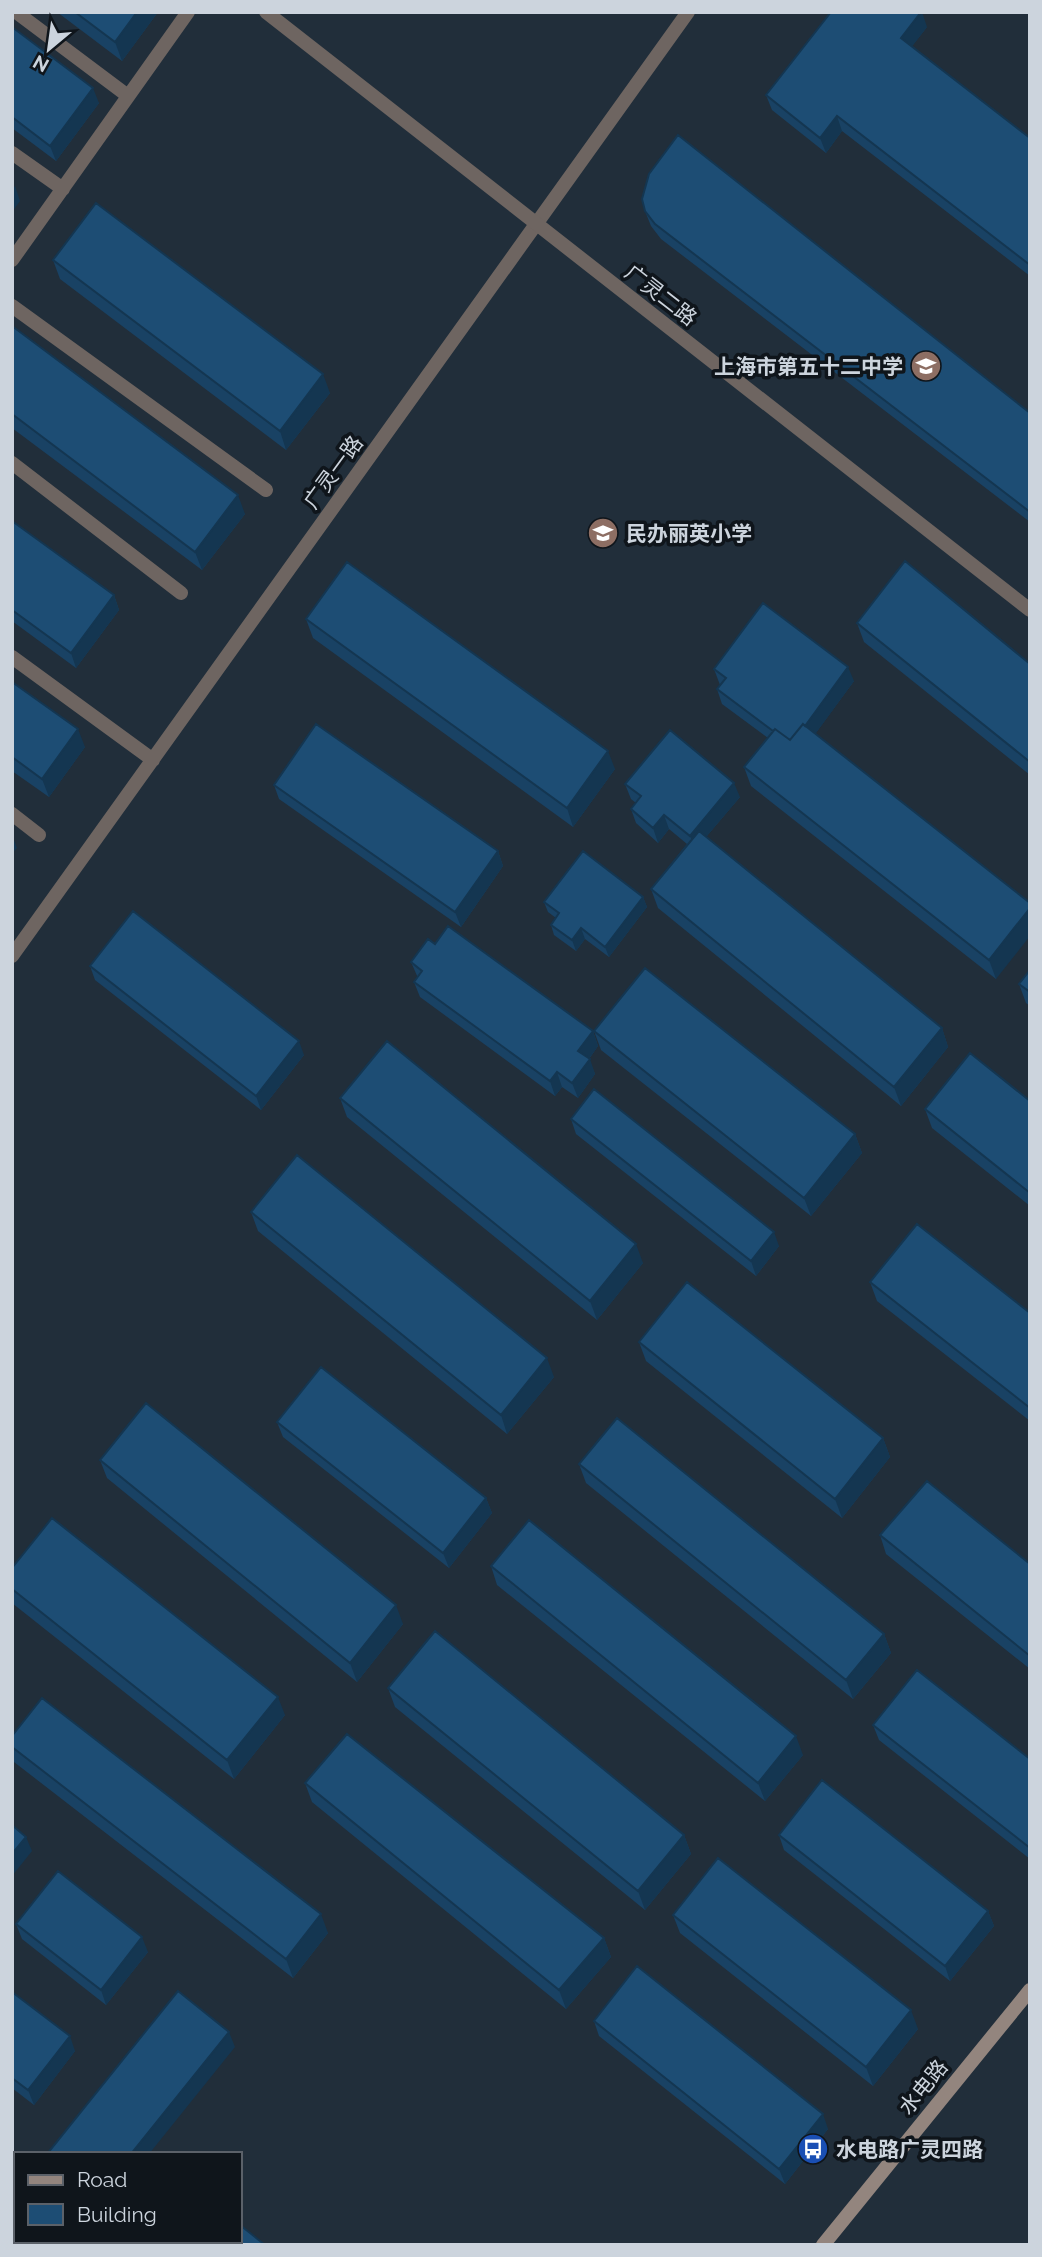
<svg xmlns="http://www.w3.org/2000/svg" width="1042" height="2257" font-family="Raleway,'Noto Sans SC',sans-serif">
  <rect width="100%" height="100%" fill="#212e3a"/>
  <g fill="none" stroke-linecap="round" stroke-linejoin="round">
    <path stroke="#6e6561" stroke-width="14" d="M 16,12 L 128,96
      M 12,153 L 63,189
      M 12,260 L 188,12
      M 12,306 L 266,490
      M 12,463 L 181,593
      M 12,657 L 153,760
      M 12,814 L 39,835
      M 12,956 L 688,12"/>
    <path stroke="#6e6561" stroke-width="14" d="M 266,12 L 1030,610"/>
    <path stroke="#93857e" stroke-width="14" d="M 823,2245 L 1030,1990"/>
  </g>
  <path fill="#194264" d="M 57,12 L 158,12 L 122,61 Z
    M 12,27 L 99,103 L 56,161 L 12,128 Z
    M 927,27 L 912,46 L 1030,138 L 1030,276 L 842,131 L 826,153 L 772,110 L 766,95 Z
    M 645,211 L 1030,413 L 1030,522 L 661,239 L 651,226 Z
    M 53,260 L 330,393 L 286,450 L 60,279 Z
    M 12,326 L 245,514 L 202,570 L 12,428 Z
    M 12,521 L 114,595 L 119,610 L 76,668 L 12,621 Z
    M 306,619 L 615,769 L 573,827 L 313,638 Z
    M 857,623 L 1030,664 L 1030,775 L 864,642 Z
    M 714,669 L 854,681 L 815,734 L 1030,903 L 996,979 L 751,786 L 744,767 L 768,738 L 722,704 L 717,689 L 720,685 Z
    M 12,682 L 85,747 L 49,797 L 12,771 Z
    M 625,784 L 740,797 L 706,837 L 942,1028 L 948,1047 L 901,1106 L 658,908 L 651,889 L 687,844 L 669,829 L 658,843 L 636,823 L 631,809 L 636,803 L 631,799 Z
    M 274,785 L 498,851 L 503,866 L 461,927 L 279,799 Z
    M 643,897 L 647,907 L 609,957 L 585,939 L 576,951 L 554,935 L 551,925 L 556,918 L 548,912 L 544,902 Z
    M 435,944 L 593,1031 L 598,1046 L 589,1059 L 595,1074 L 578,1098 L 562,1087 L 555,1096 L 420,997 L 414,982 L 418,978 L 411,962 Z
    M 90,966 L 304,1055 L 261,1110 L 95,980 Z
    M 1030,970 L 1030,1006 L 1026,1003 L 1019,984 Z
    M 594,1031 L 855,1134 L 862,1153 L 811,1216 L 601,1050 Z
    M 340,1098 L 643,1263 L 597,1320 L 347,1117 Z
    M 1030,1101 L 1030,1206 L 932,1128 L 925,1109 Z
    M 571,1119 L 779,1246 L 756,1276 L 576,1134 Z
    M 251,1212 L 554,1377 L 507,1434 L 258,1231 Z
    M 870,1282 L 1030,1313 L 1030,1421 L 877,1301 Z
    M 639,1342 L 883,1438 L 890,1457 L 842,1518 L 646,1361 Z
    M 277,1422 L 486,1498 L 492,1513 L 449,1568 L 283,1437 Z
    M 100,1460 L 403,1624 L 357,1682 L 107,1478 Z
    M 579,1464 L 884,1634 L 891,1653 L 853,1699 L 586,1483 Z
    M 880,1535 L 1030,1564 L 1030,1669 L 886,1554 Z
    M 491,1566 L 803,1755 L 765,1801 L 497,1585 Z
    M 12,1568 L 285,1715 L 234,1779 L 12,1603 Z
    M 388,1688 L 684,1835 L 691,1854 L 645,1910 L 395,1707 Z
    M 873,1725 L 1030,1759 L 1030,1859 L 879,1740 Z
    M 12,1736 L 328,1933 L 293,1978 L 14,1762 L 12,1758 Z
    M 305,1783 L 604,1938 L 611,1957 L 566,2009 L 312,1802 Z
    M 779,1835 L 988,1911 L 994,1926 L 950,1981 L 784,1850 Z
    M 673,1915 L 918,2029 L 873,2086 L 680,1933 Z
    M 16,1924 L 148,1952 L 106,2005 L 22,1939 Z
    M 12,1992 L 75,2051 L 34,2105 L 12,2088 Z
    M 594,2021 L 828,2129 L 785,2184 L 599,2036 Z"/>
  <path fill="#143651" d="M 137,12 L 158,12 L 122,61 L 115,42 Z
    M 922,12 L 927,27 L 907,53 L 901,38 Z
    M 93,88 L 99,103 L 56,161 L 50,146 Z
    M 837,116 L 842,131 L 826,153 L 820,138 Z
    M 15,186 L 20,201 L 12,212 L 12,190 Z
    M 323,374 L 330,393 L 286,450 L 280,431 Z
    M 238,495 L 245,514 L 202,570 L 195,552 Z
    M 114,595 L 119,610 L 76,668 L 71,653 Z
    M 848,667 L 854,681 L 797,759 L 791,744 Z
    M 78,729 L 85,747 L 49,797 L 42,779 Z
    M 608,751 L 615,769 L 573,827 L 567,808 Z
    M 734,783 L 740,797 L 695,850 L 690,836 Z
    M 664,815 L 669,829 L 658,843 L 653,828 Z
    M 12,835 L 17,848 L 12,853 Z
    M 498,851 L 503,866 L 461,927 L 455,912 Z
    M 643,897 L 647,907 L 609,957 L 605,947 Z
    M 1030,908 L 1030,936 L 996,979 L 989,960 Z
    M 581,928 L 585,939 L 576,951 L 572,940 Z
    M 942,1028 L 948,1047 L 901,1106 L 894,1087 Z
    M 593,1031 L 598,1046 L 584,1066 L 578,1051 Z
    M 299,1041 L 304,1055 L 261,1110 L 256,1096 Z
    M 590,1059 L 595,1074 L 578,1098 L 572,1083 Z
    M 557,1072 L 562,1087 L 555,1096 L 550,1081 Z
    M 855,1134 L 862,1153 L 811,1216 L 804,1198 Z
    M 774,1232 L 779,1246 L 756,1276 L 751,1261 Z
    M 636,1244 L 643,1263 L 597,1320 L 590,1301 Z
    M 547,1358 L 554,1377 L 507,1434 L 501,1415 Z
    M 883,1438 L 890,1457 L 842,1518 L 835,1499 Z
    M 486,1498 L 492,1513 L 449,1568 L 443,1553 Z
    M 396,1605 L 403,1624 L 357,1682 L 350,1663 Z
    M 884,1634 L 891,1653 L 853,1699 L 846,1680 Z
    M 278,1697 L 285,1715 L 234,1779 L 227,1760 Z
    M 796,1736 L 803,1755 L 765,1801 L 758,1783 Z
    M 684,1835 L 691,1854 L 645,1910 L 638,1891 Z
    M 26,1837 L 32,1851 L 12,1876 L 12,1854 Z
    M 988,1911 L 994,1926 L 950,1981 L 945,1966 Z
    M 321,1914 L 328,1933 L 293,1978 L 286,1959 Z
    M 142,1937 L 148,1952 L 106,2005 L 101,1990 Z
    M 604,1938 L 611,1957 L 566,2009 L 559,1990 Z
    M 911,2010 L 918,2029 L 873,2086 L 866,2067 Z
    M 229,2032 L 235,2047 L 149,2154 L 131,2154 Z
    M 70,2036 L 75,2051 L 34,2105 L 28,2090 Z
    M 823,2114 L 828,2129 L 785,2184 L 779,2169 Z"/>
  <path fill="#1d4d74" stroke="#143651" stroke-width="2" d="M 75,12 L 137,12 L 115,42 Z
    M 831,12 L 921,12 L 901,38 L 1030,138 L 1030,265 L 837,116 L 820,138 L 766,95 Z
    M 12,27 L 93,88 L 50,146 L 12,117 Z
    M 678,135 L 1030,413 L 1030,512 L 655,224 L 645,211 L 642,199 L 649,174 Z
    M 96,203 L 323,374 L 280,431 L 53,260 Z
    M 12,326 L 238,495 L 195,552 L 12,414 Z
    M 12,521 L 114,595 L 71,653 L 12,610 Z
    M 905,561 L 1030,664 L 1030,762 L 857,623 Z
    M 347,562 L 608,751 L 567,808 L 306,619 Z
    M 763,603 L 848,667 L 805,726 L 803,724 L 790,740 L 775,729 L 773,731 L 717,689 L 726,678 L 714,669 Z
    M 12,682 L 78,729 L 42,779 L 12,757 Z
    M 316,724 L 498,851 L 455,912 L 274,785 Z
    M 803,724 L 1030,903 L 1030,908 L 989,960 L 744,767 L 775,729 L 790,740 Z
    M 670,730 L 734,783 L 690,836 L 664,815 L 653,828 L 631,809 L 641,796 L 625,784 Z
    M 699,831 L 942,1028 L 894,1087 L 651,889 Z
    M 583,851 L 643,897 L 605,947 L 581,928 L 572,940 L 551,925 L 559,913 L 544,902 Z
    M 133,911 L 299,1041 L 256,1096 L 90,966 Z
    M 448,926 L 593,1031 L 578,1051 L 590,1059 L 572,1083 L 557,1072 L 550,1081 L 414,982 L 422,971 L 411,962 L 428,939 L 435,944 Z
    M 645,968 L 855,1134 L 804,1198 L 594,1031 Z
    M 1030,970 L 1030,992 L 1019,984 Z
    M 387,1041 L 636,1244 L 590,1301 L 340,1098 Z
    M 970,1053 L 1030,1101 L 1030,1193 L 925,1109 Z
    M 594,1089 L 774,1232 L 751,1261 L 571,1119 Z
    M 297,1155 L 547,1358 L 501,1415 L 251,1212 Z
    M 917,1224 L 1030,1313 L 1030,1408 L 870,1282 Z
    M 687,1282 L 883,1438 L 835,1499 L 639,1342 Z
    M 321,1367 L 486,1498 L 443,1553 L 277,1422 Z
    M 146,1403 L 396,1605 L 350,1663 L 100,1460 Z
    M 617,1418 L 884,1634 L 846,1680 L 579,1464 Z
    M 927,1481 L 1030,1564 L 1030,1656 L 880,1535 Z
    M 52,1518 L 278,1697 L 227,1760 L 12,1589 L 12,1568 Z
    M 529,1520 L 796,1736 L 758,1783 L 491,1566 Z
    M 435,1631 L 684,1835 L 638,1891 L 388,1688 Z
    M 917,1670 L 1030,1759 L 1030,1848 L 873,1725 Z
    M 42,1698 L 321,1914 L 286,1959 L 12,1747 L 12,1736 Z
    M 347,1734 L 604,1938 L 559,1990 L 305,1783 Z
    M 822,1780 L 988,1911 L 945,1966 L 779,1835 Z
    M 12,1825 L 26,1837 L 12,1854 Z
    M 718,1858 L 911,2010 L 866,2067 L 673,1915 Z
    M 58,1871 L 142,1937 L 101,1990 L 16,1924 Z
    M 637,1966 L 823,2114 L 779,2169 L 594,2021 Z
    M 178,1991 L 229,2032 L 131,2154 L 47,2154 Z
    M 12,1992 L 70,2036 L 28,2090 L 12,2078 Z
    M 240,2225 L 265,2245 L 181,2245 L 183,2241 L 240,2241 Z"/>
  <defs>
    <g id="school-disc" transform="scale(1.575)"><circle r="9.5" fill="#8d6e63" stroke="#0f151b"/><path d="M0-5L7-2L0 1L-7-2ZM-4 1L0 2.5L4 1V4Q0 6-4 4Z" fill="#fff"/></g>
    <g id="bus-disc" transform="scale(1.575)"><circle r="9.5" fill="#1a4fb4" stroke="#0f151b"/><path d="M-5-6H5V4H4V6H2V4H-2V6H-4V4H-5ZM-3.5-4V0h7V-4ZM-3.5 1.2v1.5H-2V1.2ZM2 1.2v1.5H3.5V1.2Z" fill="#fff"/></g>
  </defs>
  <g fill-rule="evenodd">
    <use href="#school-disc" x="926" y="366"/>
    <use href="#school-disc" x="603" y="533"/>
    <use href="#bus-disc" x="813" y="2149"/>
  </g>
  <g text-anchor="middle" dominant-baseline="central" stroke-width="7" stroke-linejoin="round" paint-order="stroke">
    <g font-size="21" fill="#ccd4dd" stroke="#0f151b">
      <text transform="translate(661 295) rotate(38)">广灵二路</text>
      <text transform="translate(333 472) rotate(-54)">广灵一路</text>
      <text transform="translate(923 2087) rotate(-51)">水电路</text>
    </g>
    <g font-size="21" font-weight="bold" fill="#ccd4dd" stroke="#0f151b" text-anchor="start">
      <text x="903" y="366" text-anchor="end">上海市第五十二中学</text>
      <text x="626" y="533">民办丽英小学</text>
      <text x="836" y="2149">水电路广灵四路</text>
    </g>
  </g>
  <rect width="1042" height="2257" fill="none" stroke="#ccd4dd" stroke-width="28"/>
  <rect x="14" y="2152" width="228" height="91" fill="#0f151b" stroke="#5b6169" stroke-width="2"/>
  <rect x="28" y="2175" width="35" height="10" fill="#93857e" stroke="#5b6169" stroke-width="2"/>
  <text x="77" y="2187" font-size="21" fill="#ccd4dd">Road</text>
  <rect x="28" y="2204" width="35" height="21" fill="#1d4d74" stroke="#5b6169" stroke-width="2"/>
  <text x="77" y="2222" font-size="21" fill="#ccd4dd">Building</text>
  <g transform="translate(49 49) rotate(209)" stroke="#0f151b" stroke-width="5" paint-order="stroke">
  <path d="M0-5L12 26L0 18L-12 26Z" fill="#ccd4dd"/>
  <text y="-10" font-size="19" font-weight="bold" text-anchor="middle" fill="#ccd4dd">N</text>
  </g>
</svg>
